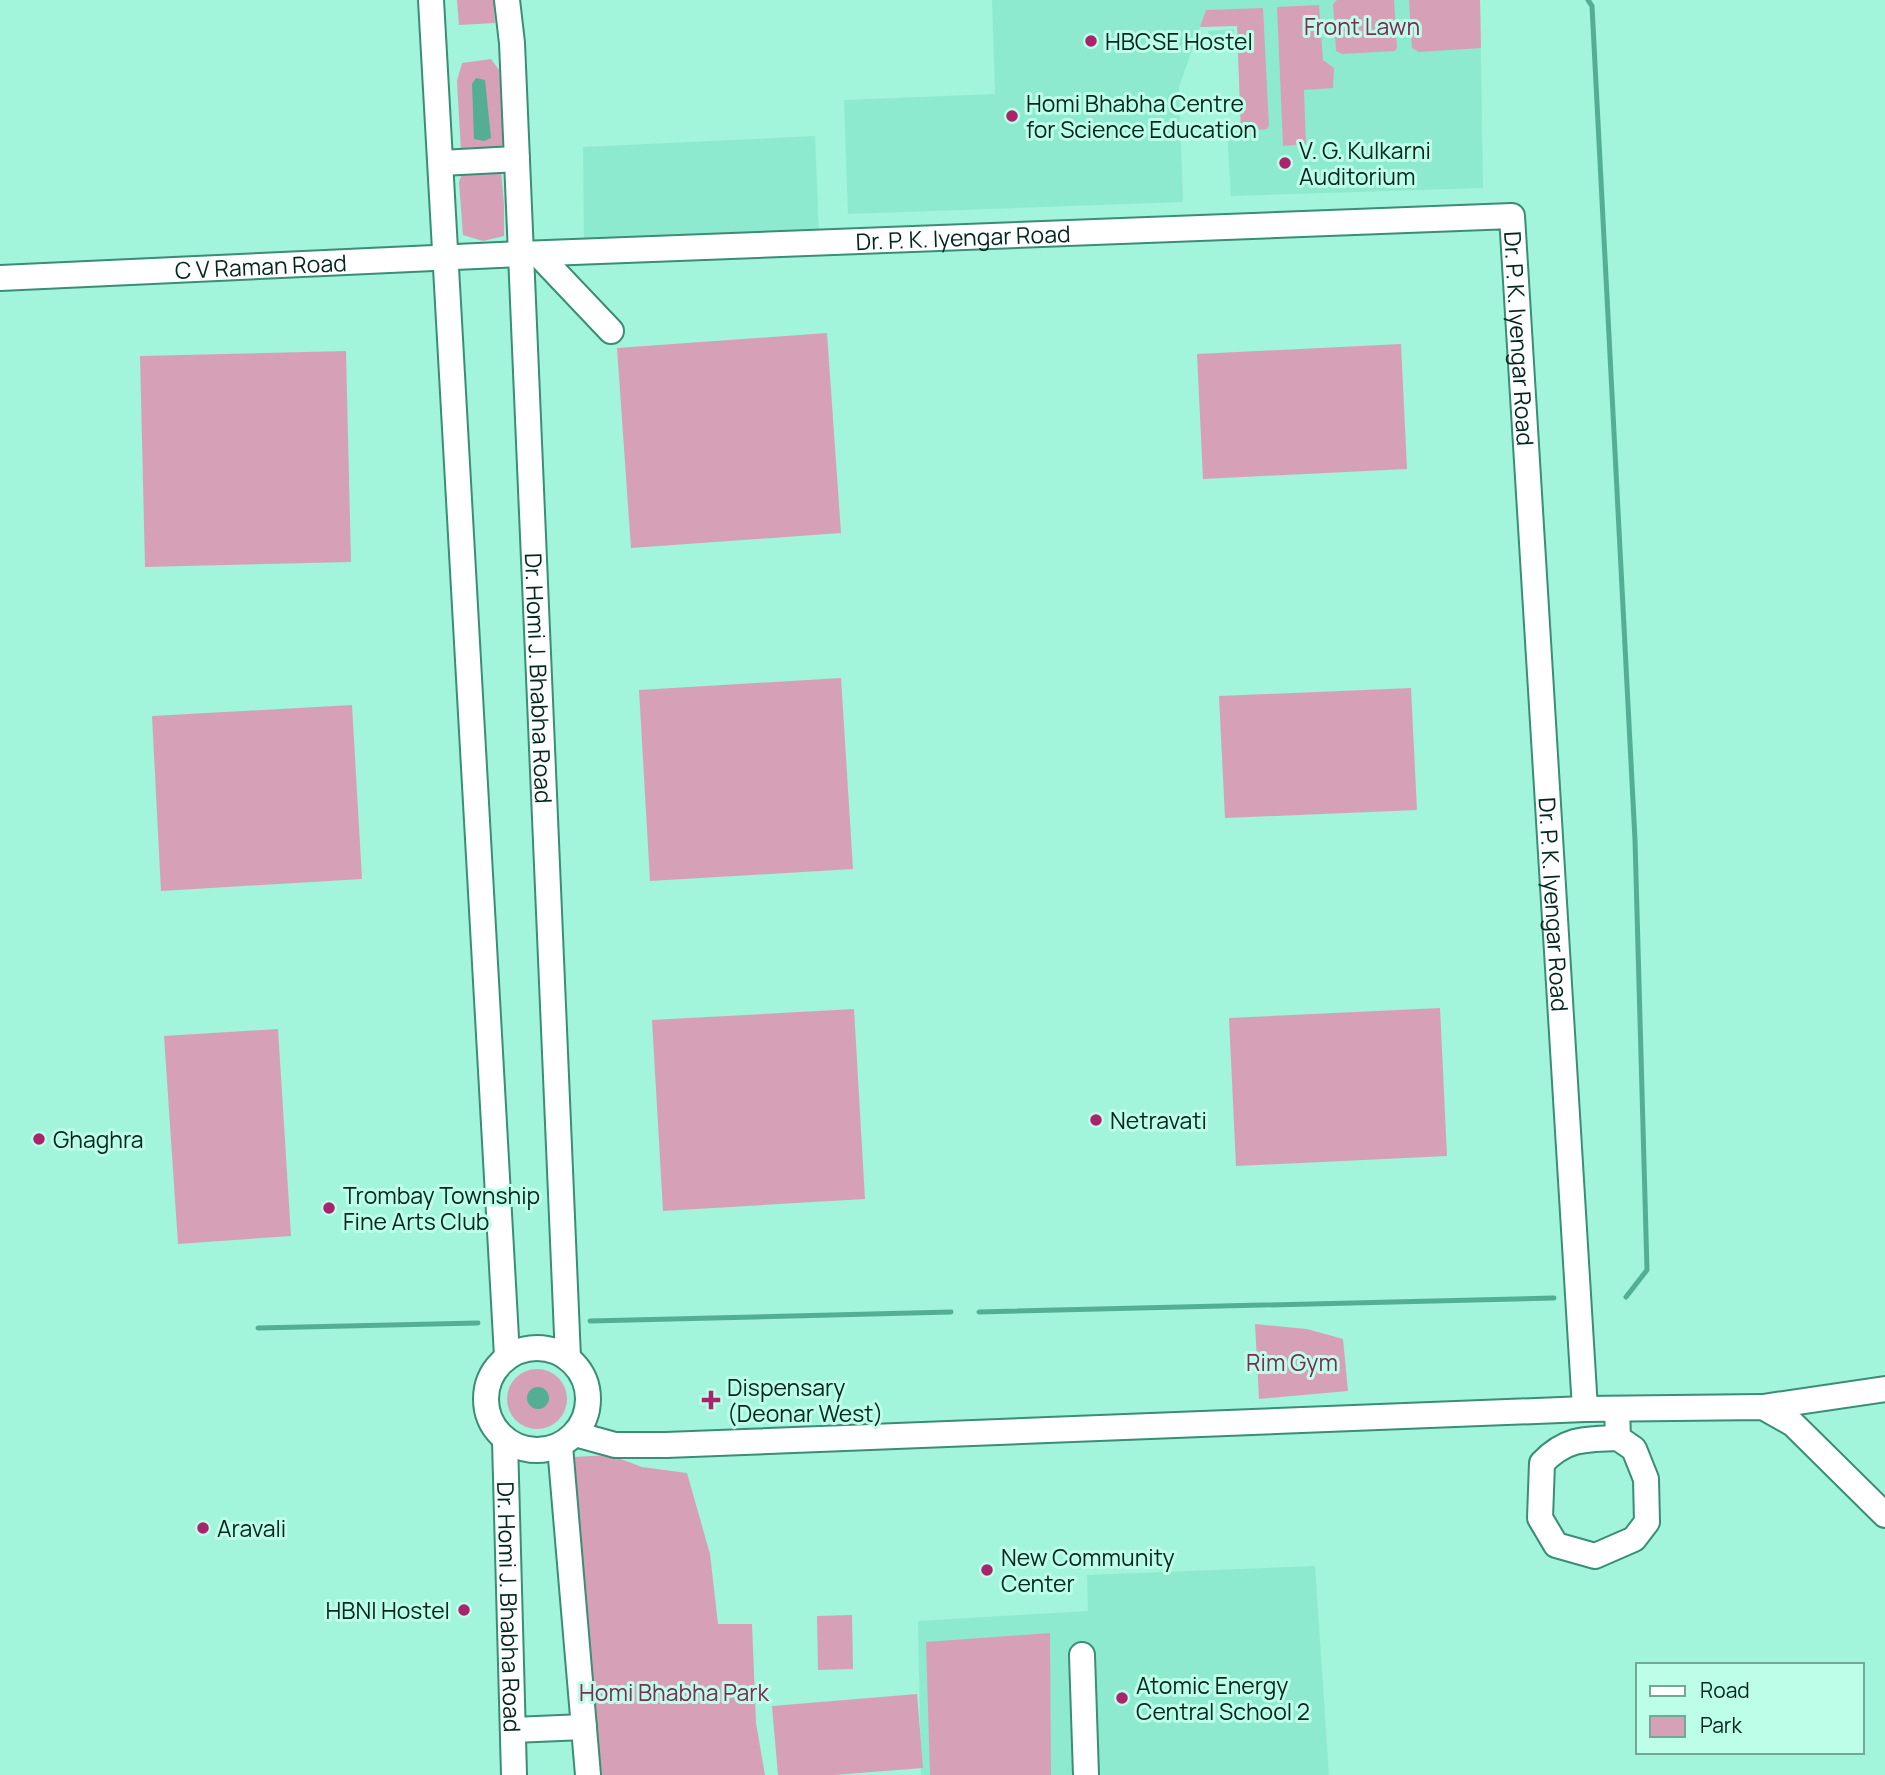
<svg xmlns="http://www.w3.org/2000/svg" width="1885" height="1775" font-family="Manrope,sans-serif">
  <rect width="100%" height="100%" fill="#a2f4da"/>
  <path fill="#8eeace" d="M 992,0 L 1480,0 L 1483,188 L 1231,196 L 1227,133 L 1241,131 L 1237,25 L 1200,27 L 1179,87 L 1183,202 L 848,214 L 844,100 L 995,94 Z
    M 1234,29 L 1236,50 L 1210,52 L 1208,31 Z
    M 815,136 L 819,234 L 584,243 L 583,147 Z
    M 1315,1566 L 1329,1775 L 921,1775 L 918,1621 L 1088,1611 L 1087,1575 Z"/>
  <path fill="#d6a1b7" d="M 457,0 L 494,0 L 495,23 L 459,25 Z
    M 1337,0 L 1394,0 L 1397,47 L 1395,51 L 1342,54 L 1336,51 L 1333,4 Z
    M 1409,0 L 1480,0 L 1481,48 L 1419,52 L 1412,48 Z
    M 1319,5 L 1323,60 L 1334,68 L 1333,88 L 1304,90 L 1306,144 L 1283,146 L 1277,7 Z
    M 1263,8 L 1269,125 L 1267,129 L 1241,132 L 1237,26 L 1200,27 L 1206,10 Z
    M 491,59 L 499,70 L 504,141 L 499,154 L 461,151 L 457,81 L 462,63 Z
    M 482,168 L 501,171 L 504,204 L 504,236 L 483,241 L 463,235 L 459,182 L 462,174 Z
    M 827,333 L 841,533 L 631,548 L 617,348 Z
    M 1401,344 L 1407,469 L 1203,479 L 1197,354 Z
    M 346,351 L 351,562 L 145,567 L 140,356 Z
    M 841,678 L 853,869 L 650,881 L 639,690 Z
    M 1411,688 L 1417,810 L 1225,818 L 1219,696 Z
    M 352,705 L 362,879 L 161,891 L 152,716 Z
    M 1440,1008 L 1447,1156 L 1236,1166 L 1229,1018 Z
    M 854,1009 L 865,1199 L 663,1211 L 652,1020 Z
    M 278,1029 L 291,1236 L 178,1244 L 164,1036 Z
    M 1255,1324 L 1307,1329 L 1343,1339 L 1348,1391 L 1259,1399 Z
    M507 1399a30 30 0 1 1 60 0a30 30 0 1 1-60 0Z
    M 610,1455 L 642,1467 L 687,1473 L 710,1554 L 718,1624 L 752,1624 L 756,1723 L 765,1775 L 600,1775 L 574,1457 Z
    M 852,1615 L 853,1669 L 818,1670 L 817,1616 Z
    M 1050,1633 L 1051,1775 L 930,1775 L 926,1642 Z
    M 917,1694 L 923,1768 L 834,1775 L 778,1775 L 772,1706 Z"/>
  <path fill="#53ae94" d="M 476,78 L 485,80 L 491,138 L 484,141 L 474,139 L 472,84 Z
    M527 1398a11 11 0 1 1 22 0a11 11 0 1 1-22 0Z"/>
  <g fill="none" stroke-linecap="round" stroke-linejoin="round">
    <path stroke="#53ae94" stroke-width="5" d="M 1588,0 L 1592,6 L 1635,840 L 1647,1270 L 1626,1297
      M 979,1312 L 1554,1298
      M 590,1321 L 951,1312
      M 258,1328 L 478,1323"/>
    <g stroke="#3a8d76" stroke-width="28">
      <g id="minor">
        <path d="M 431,0 L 507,1356"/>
        <path id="s1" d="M 507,0 L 512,43 L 568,1358"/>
        <path d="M 441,163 L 517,159"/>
        <path d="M 538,254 L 611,331"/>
        <path id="s2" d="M 0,278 L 521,254 L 1512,216 L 1585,1409"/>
        <circle cx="537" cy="1399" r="51"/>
        <path d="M 1763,1407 L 1885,1389"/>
        <path d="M 1617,1409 L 1618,1438 L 1634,1449 L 1646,1479 L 1647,1522 L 1634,1539 L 1595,1556 L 1556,1545 L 1540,1518 L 1542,1463 C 1566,1438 1585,1439 1618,1438"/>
        <path d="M 575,1434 L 615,1445 L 666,1445 L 1585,1409 L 1763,1407 L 1793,1424 L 1885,1515"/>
        <path id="s3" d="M 505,1441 L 514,1775"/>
        <path d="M 560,1446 L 588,1775"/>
        <path d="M 1082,1655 L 1086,1775"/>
        <path d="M 513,1730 L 584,1727"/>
      </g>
    </g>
    <use href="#minor" stroke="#fff" stroke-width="24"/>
  </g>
  <g fill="#a9246d" stroke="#bdfee8" stroke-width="2.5">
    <circle cx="1091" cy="41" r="7"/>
    <circle cx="1012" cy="116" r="7"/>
    <circle cx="1285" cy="163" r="7"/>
    <circle cx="1096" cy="1120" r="7"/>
    <circle cx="39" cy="1139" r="7"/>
    <circle cx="329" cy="1208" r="7"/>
    <path d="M707.5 1389.5h7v7h7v7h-7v7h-7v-7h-7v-7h7z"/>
    <circle cx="203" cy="1528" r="7"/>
    <circle cx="987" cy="1570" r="7"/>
    <circle cx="464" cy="1610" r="7"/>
    <circle cx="1122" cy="1698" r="7"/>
  </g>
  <g text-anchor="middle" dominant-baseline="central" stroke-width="6" stroke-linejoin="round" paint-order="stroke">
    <g font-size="23" fill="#7f2a55" stroke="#bdfee8">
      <text x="1362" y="26">Front Lawn</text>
      <text x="1292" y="1362">Rim Gym</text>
      <text x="674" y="1692">Homi Bhabha Park</text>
    </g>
    <g font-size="23" fill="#03271e" stroke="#bdfee8" text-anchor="start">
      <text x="1105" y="41">HBCSE Hostel</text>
      <text x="1026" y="103">Homi Bhabha Centre<tspan x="1026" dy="26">for Science Education</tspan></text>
      <text x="1299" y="150">V. G. Kulkarni<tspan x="1299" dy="26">Auditorium</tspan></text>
      <text x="1110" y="1120">Netravati</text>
      <text x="53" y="1139">Ghaghra</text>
      <text x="343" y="1195">Trombay Township<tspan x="343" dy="26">Fine Arts Club</tspan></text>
      <text x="727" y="1387">Dispensary<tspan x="727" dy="26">(Deonar West)</tspan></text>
      <text x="217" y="1528">Aravali</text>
      <text x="1001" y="1557">New Community<tspan x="1001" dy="26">Center</tspan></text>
      <text x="450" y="1610" text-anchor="end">HBNI Hostel</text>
      <text x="1136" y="1685">Atomic Energy<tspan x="1136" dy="26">Central School 2</tspan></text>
    </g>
    <g font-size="23" fill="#03271e" stroke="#bdfee8">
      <text stroke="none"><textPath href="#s2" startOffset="964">Dr. P. K. Iyengar Road</textPath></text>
      <text stroke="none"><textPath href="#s2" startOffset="261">C V Raman Road</textPath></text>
      <text stroke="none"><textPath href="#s2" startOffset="1636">Dr. P. K. Iyengar Road</textPath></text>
      <text stroke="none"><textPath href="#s1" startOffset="679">Dr. Homi J. Bhabha Road</textPath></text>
      <text stroke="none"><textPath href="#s2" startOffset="2203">Dr. P. K. Iyengar Road</textPath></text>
      <text stroke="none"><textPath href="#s3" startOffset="166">Dr. Homi J. Bhabha Road</textPath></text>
    </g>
  </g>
  <rect x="1636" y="1663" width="228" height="91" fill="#bdfee8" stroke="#73a897" stroke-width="2"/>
  <rect x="1650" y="1686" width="35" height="10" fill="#ffffff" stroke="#73a897" stroke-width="2"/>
  <text x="1700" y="1698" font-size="21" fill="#03271e">Road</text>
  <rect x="1650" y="1716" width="35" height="21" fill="#d6a1b7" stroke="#73a897" stroke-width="2"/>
  <text x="1700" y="1733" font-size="21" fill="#03271e">Park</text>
</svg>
